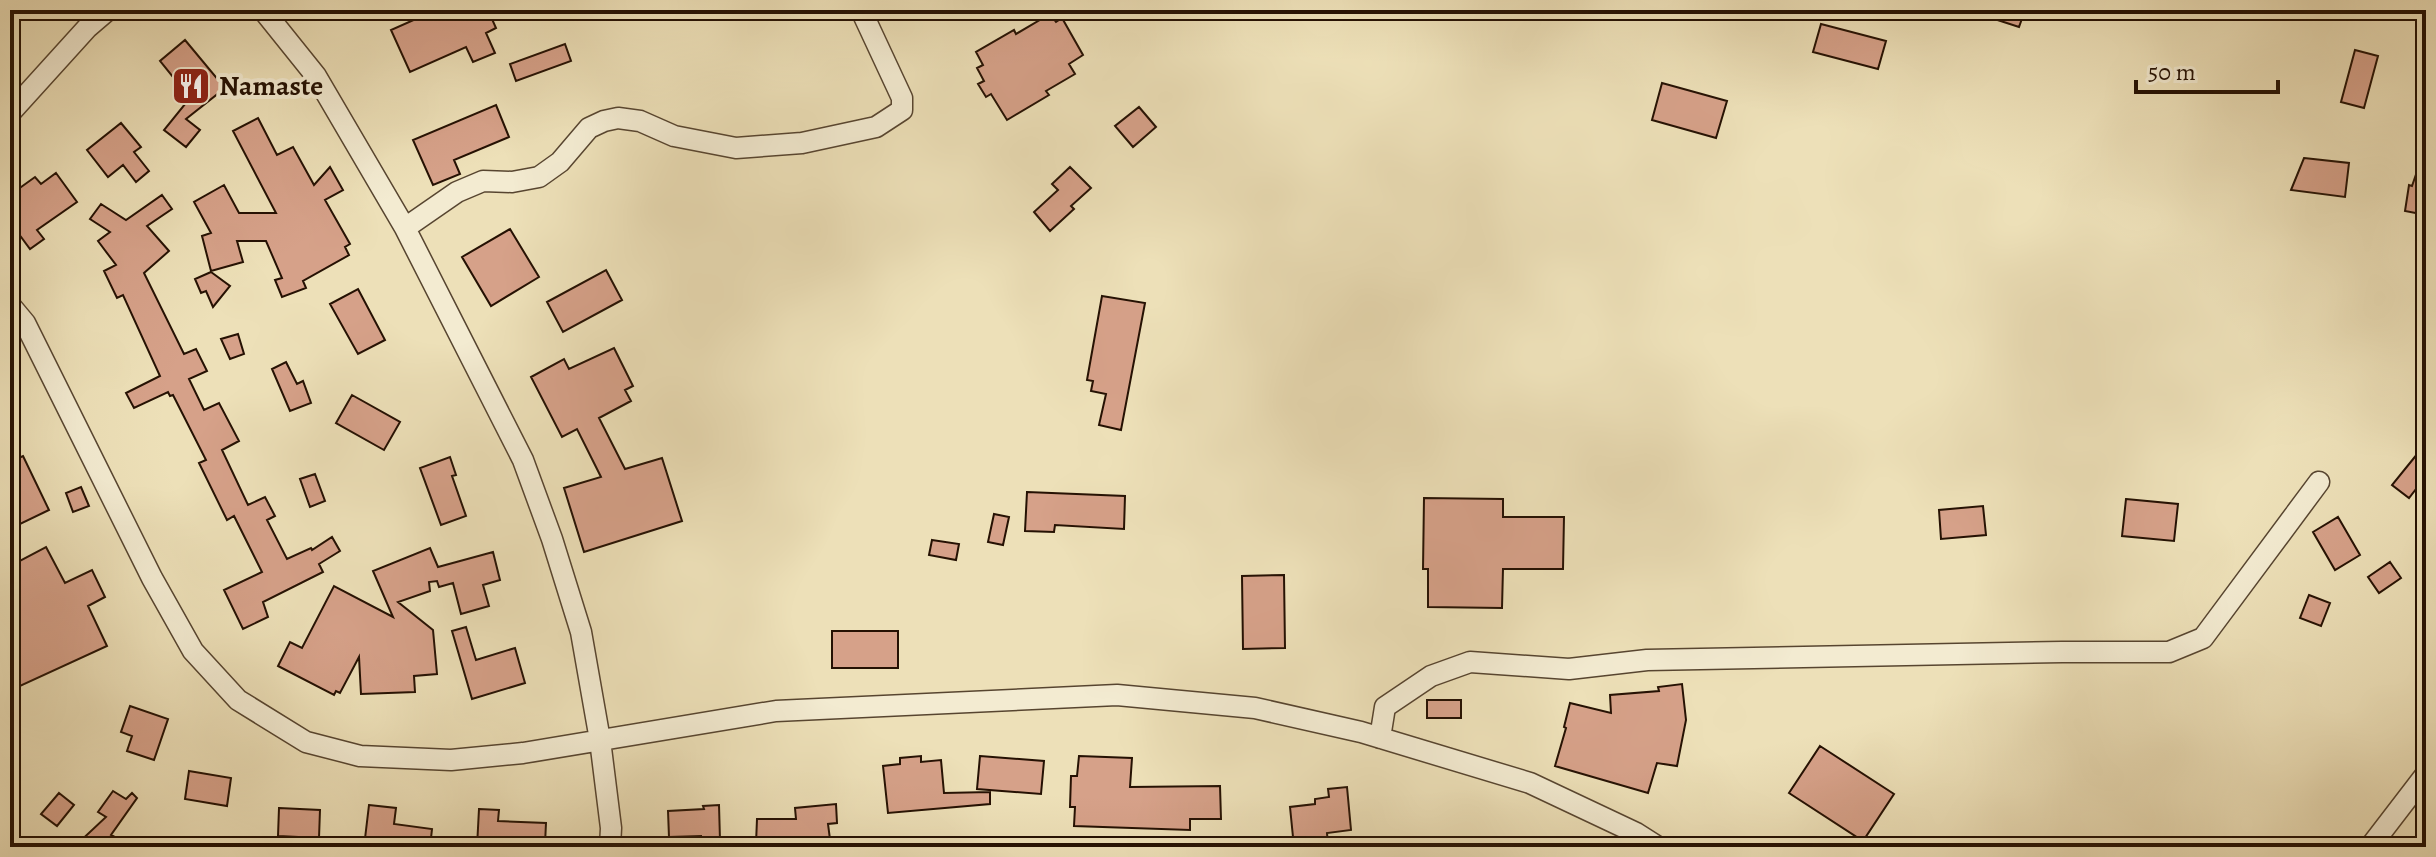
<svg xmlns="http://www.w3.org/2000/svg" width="2436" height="857" font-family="Alegreya,serif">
  <rect width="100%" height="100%" fill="#ede0b8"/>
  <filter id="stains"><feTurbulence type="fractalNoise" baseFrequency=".0025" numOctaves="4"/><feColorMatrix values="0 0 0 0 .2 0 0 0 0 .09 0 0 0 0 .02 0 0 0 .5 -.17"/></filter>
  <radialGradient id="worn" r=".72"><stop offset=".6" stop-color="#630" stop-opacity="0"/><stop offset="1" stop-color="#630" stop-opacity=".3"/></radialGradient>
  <path fill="#d6a189" stroke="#251103" stroke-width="2" d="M 436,10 L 488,10 L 496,28 L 486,33 L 495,53 L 473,62 L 466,47 L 410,72 L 391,30 Z
    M 1977,10 L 2025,10 L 2019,27 L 1976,13 Z
    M 1050,14 L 1056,22 L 1062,18 L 1083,55 L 1069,64 L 1075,74 L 1046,91 L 1049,95 L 1007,120 L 991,94 L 986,97 L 978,84 L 984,81 L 977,68 L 983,65 L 976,52 L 1014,30 L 1016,34 Z
    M 1821,24 L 1886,41 L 1878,69 L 1813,52 Z
    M 185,40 L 225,88 L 186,119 L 200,130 L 186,147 L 164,130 L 190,98 L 160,61 Z
    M 565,44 L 571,61 L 516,81 L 510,64 Z
    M 2355,50 L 2378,56 L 2364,108 L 2341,102 Z
    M 1662,83 L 1727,101 L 1716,138 L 1652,120 Z
    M 496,105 L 509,137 L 454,160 L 460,174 L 433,185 L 413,140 Z
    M 1139,107 L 1156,127 L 1133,147 L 1115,126 Z
    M 258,118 L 277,155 L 293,147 L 314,185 L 330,167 L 343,190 L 325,200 L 350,244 L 345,247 L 349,255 L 303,281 L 306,288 L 282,297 L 275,280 L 282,278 L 266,241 L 237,241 L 243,262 L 211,271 L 202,236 L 211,233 L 194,202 L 224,185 L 239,213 L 276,213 L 233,131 Z
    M 121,123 L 141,147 L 134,152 L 149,171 L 136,182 L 123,165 L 108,177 L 87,150 Z
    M 2423,154 L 2426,154 L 2426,215 L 2405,211 L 2409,185 L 2412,186 Z
    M 2304,158 L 2349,163 L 2345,197 L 2291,190 Z
    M 1070,167 L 1091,188 L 1071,206 L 1074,209 L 1050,231 L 1034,212 L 1058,190 L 1052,184 Z
    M 56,173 L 77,202 L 37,230 L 44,239 L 30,249 L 10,222 L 10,195 L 35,177 L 41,184 Z
    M 162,195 L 172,209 L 147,226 L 169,251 L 144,273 L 184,354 L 196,349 L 207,371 L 189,379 L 204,410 L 219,403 L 239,441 L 222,450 L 248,505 L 265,497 L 275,516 L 267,520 L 287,559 L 311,548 L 312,550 L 332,537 L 340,551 L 319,564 L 323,572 L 263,602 L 268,617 L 243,629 L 224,590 L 262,572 L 234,516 L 227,520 L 199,463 L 206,460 L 173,395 L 170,396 L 168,392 L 134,408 L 126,393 L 160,376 L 123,295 L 117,298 L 104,271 L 116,265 L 98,241 L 110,232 L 90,219 L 101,204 L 126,220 Z
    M 510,229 L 539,277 L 491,306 L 462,257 Z
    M 606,270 L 622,300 L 563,332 L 547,302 Z
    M 211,272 L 230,286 L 213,307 L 206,291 L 201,293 L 195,279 Z
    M 358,289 L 385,340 L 358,354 L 330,304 Z
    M 1102,296 L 1145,303 L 1121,430 L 1099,425 L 1106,394 L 1091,391 L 1093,381 L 1087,380 Z
    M 238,334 L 244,354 L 230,359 L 221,339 Z
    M 614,348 L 633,386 L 625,390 L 631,401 L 599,418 L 625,469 L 662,458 L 682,521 L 584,552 L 564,488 L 601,477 L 577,429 L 562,437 L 531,377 L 564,359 L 569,369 Z
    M 286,362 L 297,384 L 303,381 L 311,403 L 290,411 L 272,369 Z
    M 352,395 L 400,422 L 384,450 L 336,423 Z
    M 2418,453 L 2426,459 L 2426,476 L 2409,498 L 2392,485 Z
    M 23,456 L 49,510 L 18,525 L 10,510 L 10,462 Z
    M 450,457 L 456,475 L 452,476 L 466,516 L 441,525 L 420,468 Z
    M 315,474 L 325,501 L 310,507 L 300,479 Z
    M 81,487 L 89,506 L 73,512 L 66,493 Z
    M 1027,492 L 1125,496 L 1124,529 L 1055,525 L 1054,532 L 1025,531 Z
    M 1424,498 L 1503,499 L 1503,517 L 1564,517 L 1563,569 L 1503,569 L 1502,608 L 1428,607 L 1428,569 L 1423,569 Z
    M 2126,499 L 2178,504 L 2174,541 L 2122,536 Z
    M 1983,506 L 1986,535 L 1941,539 L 1939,510 Z
    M 994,514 L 1009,517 L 1003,545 L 988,542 Z
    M 2338,517 L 2360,555 L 2335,570 L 2313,532 Z
    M 932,540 L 959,544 L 956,560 L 929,555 Z
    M 46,547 L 65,583 L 92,570 L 105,597 L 88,606 L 107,646 L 20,686 L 10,664 L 10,566 Z
    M 430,548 L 438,567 L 493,552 L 500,580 L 483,585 L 489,606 L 461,614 L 453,583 L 439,587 L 437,581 L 429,582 L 430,591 L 398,602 L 433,630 L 437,674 L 414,676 L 415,692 L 361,694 L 359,657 L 340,693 L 336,691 L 334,695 L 278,666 L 290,642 L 302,648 L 334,586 L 393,617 L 373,571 Z
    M 2390,562 L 2401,578 L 2379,593 L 2368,577 Z
    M 1284,575 L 1285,648 L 1243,649 L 1242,576 Z
    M 2309,595 L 2330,603 L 2321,626 L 2300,618 Z
    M 466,627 L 476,660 L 515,648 L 525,683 L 472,699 L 452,631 Z
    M 832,631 L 898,631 L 898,668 L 832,668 Z
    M 1682,684 L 1686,720 L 1677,766 L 1657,763 L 1648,793 L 1555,766 L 1566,728 L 1564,727 L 1570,703 L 1611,713 L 1610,695 L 1659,691 L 1658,687 Z
    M 1427,700 L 1461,700 L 1461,718 L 1427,718 Z
    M 130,706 L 168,719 L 154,760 L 127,751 L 132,736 L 121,732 Z
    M 1820,746 L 1894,794 L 1863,841 L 1789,793 Z
    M 921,756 L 921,762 L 941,760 L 944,793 L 990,792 L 990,804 L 888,813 L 883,766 L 900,764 L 900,758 Z
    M 980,756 L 1044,761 L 1041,794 L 977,789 Z
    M 1079,756 L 1132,758 L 1130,787 L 1220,786 L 1221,819 L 1190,819 L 1190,830 L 1074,826 L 1075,807 L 1070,807 L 1071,776 L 1077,776 Z
    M 189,771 L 231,778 L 227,806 L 185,799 Z
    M 1347,787 L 1351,830 L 1327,833 L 1328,844 L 1294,847 L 1290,807 L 1315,804 L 1315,799 L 1329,797 L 1328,789 Z
    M 113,791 L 126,799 L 132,793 L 137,798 L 111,835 L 133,847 L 74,847 L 106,817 L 98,812 Z
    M 59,793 L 74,805 L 57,826 L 41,814 Z
    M 836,804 L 837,823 L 828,824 L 831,847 L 756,844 L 757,819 L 796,819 L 795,808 Z
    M 369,805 L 396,808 L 394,824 L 432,829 L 430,847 L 364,847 Z
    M 719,805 L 720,840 L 701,842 L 701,836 L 669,837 L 668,811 L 704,809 L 703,806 Z
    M 279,808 L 320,810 L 319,838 L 278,836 Z
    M 479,809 L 499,810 L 498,821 L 546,823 L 545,844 L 477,847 Z"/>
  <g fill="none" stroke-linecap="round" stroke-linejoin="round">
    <g stroke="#574530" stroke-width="23">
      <path id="minor" d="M 263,10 L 316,76 L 405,228 L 523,460 L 552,539 L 581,632 L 600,740 L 611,828 L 610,847
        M 10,113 L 87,28 L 108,10
        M 405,228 L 457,192 L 483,181 L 512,182 L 539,177 L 560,162 L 589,128 L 604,121 L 618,118 L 640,121 L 674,136 L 736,148 L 802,143 L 876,127 L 902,110 L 902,98 L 861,10
        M 10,305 L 25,323 L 152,578 L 193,651 L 238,700 L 306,742 L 360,756 L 451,760 L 523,753 L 776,711 L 1117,695 L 1255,708 L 1361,732 L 1530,783 L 1636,833 L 1658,847
        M 1380,738 L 1385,707 L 1431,676 L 1470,662 L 1569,669 L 1647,660 L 2062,652 L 2169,652 L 2203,638 L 2319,482
        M 2370,847 L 2426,774"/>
    </g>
    <use href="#minor" stroke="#f3ebd1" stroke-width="20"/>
  </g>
  <defs>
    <g id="restaurant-square" transform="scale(2)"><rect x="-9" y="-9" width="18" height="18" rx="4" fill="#8f2418" stroke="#f3ebd1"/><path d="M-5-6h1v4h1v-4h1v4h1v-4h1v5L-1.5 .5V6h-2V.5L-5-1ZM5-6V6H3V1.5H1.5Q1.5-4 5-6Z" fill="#fff"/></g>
  </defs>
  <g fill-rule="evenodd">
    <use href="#restaurant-square" x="191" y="86"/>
  </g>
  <g text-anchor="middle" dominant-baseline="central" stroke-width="8" stroke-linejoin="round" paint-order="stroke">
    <g font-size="28" font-weight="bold" fill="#251103" stroke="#f3ebd1" text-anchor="start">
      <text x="219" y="86">Namaste</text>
    </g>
  </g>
  <rect width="2436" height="857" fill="none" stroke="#ede0b8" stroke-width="40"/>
  <rect x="12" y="12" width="2412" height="833" fill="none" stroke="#251103" stroke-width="4"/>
  <rect x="20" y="20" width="2396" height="817" fill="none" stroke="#251103" stroke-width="2"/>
  <path d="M2136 80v12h142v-12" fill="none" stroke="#251103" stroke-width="4"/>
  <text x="2148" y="80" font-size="24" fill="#251103" stroke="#f3ebd1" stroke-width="6" paint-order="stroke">50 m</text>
  <rect width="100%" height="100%" filter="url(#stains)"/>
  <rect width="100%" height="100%" fill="url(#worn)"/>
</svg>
